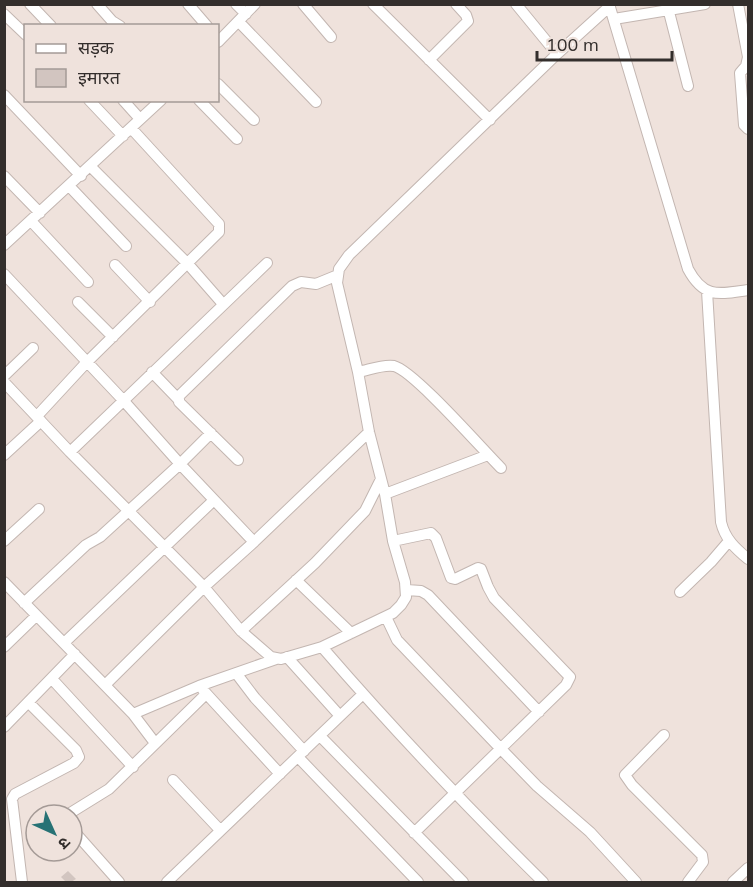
<svg xmlns="http://www.w3.org/2000/svg" width="753" height="887" font-family="Mulish,'Noto Sans Devanagari',sans-serif">
  <rect width="100%" height="100%" fill="#efe2dc"/>
  <path fill="#d2c5c0" d="M 68,871 L 76,879 L 71,882 L 66,882 L 61,877 Z"/>
  <g fill="none" stroke-linecap="round" stroke-linejoin="round">
    <g stroke="#c3b6b1" stroke-width="12">
      <path id="minor" d="M 30,4 L 51,26
        M 97,4 L 112,21 L 120,26
        M 188,4 L 207,26
        M 236,4 L 246,14
        M 303,4 L 331,37
        M 373,4 L 490,120
        M 516,4 L 557,54
        M 609,4 L 688,269 C 704,299 719,294 748,290
        M 738,4 L 748,57 L 746,66 L 740,73 L 744,125 L 748,129
        M 669,12 L 688,86
        M 4,14 L 26,35
        M 614,19 L 705,4
        M 239,22 L 316,102
        M 218,42 L 255,4
        M 429,60 L 468,21 L 466,15 L 456,4
        M 218,84 L 254,120
        M 4,95 L 81,176
        M 89,100 L 123,136
        M 123,100 L 140,119
        M 199,100 L 237,139
        M 91,167 L 188,264 L 223,304
        M 4,176 L 40,213
        M 70,187 L 126,246
        M 31,221 L 88,282
        M 4,245 L 161,100
        M 115,265 L 150,302
        M 4,274 L 123,400 L 180,464 L 254,542
        M 707,291 L 721,522 C 725,539 735,548 748,559
        M 78,302 L 113,337
        M 152,372 L 178,399
        M 358,372 C 369,370 383,364 394,366 C 414,371 482,449 501,468
        M 4,376 L 33,348
        M 4,382 L 70,452 L 204,587 L 241,631 L 271,657 L 281,659 L 322,647 C 392,728 467,807 543,882
        M 37,416 L 86,363 L 219,232 L 219,224 L 131,128
        M 70,452 L 267,263
        M 4,455 L 41,421
        M 238,460 L 179,402 L 179,396 L 292,286 L 301,282 L 316,284 L 338,275
        M 385,494 L 488,455
        M 4,541 L 39,509
        M 393,541 L 431,533 L 436,538 L 451,578 L 455,579 L 478,568 L 481,569 L 488,587 L 494,598 L 570,677 L 566,685 L 414,833
        M 296,580 L 351,633
        M 4,582 L 133,714 L 155,743
        M 407,590 L 421,591 L 428,595 L 539,712
        M 680,592 L 711,562 L 729,541
        M 24,603 L 86,545 L 100,537 L 180,464 L 211,433
        M 386,617 L 397,640 L 501,749 L 537,786 L 590,832 L 636,882
        M 241,631 L 315,563 L 365,511 L 381,479
        M 64,643 L 214,500
        M 4,647 L 36,616
        M 322,647 L 393,613 L 401,605 L 406,597 L 405,582 L 393,541 L 385,494 L 369,432 L 358,372 L 337,283 L 339,269 L 349,255 L 557,54 L 610,6
        M 287,657 L 340,716
        M 236,673 L 255,698 L 304,751
        M 52,679 L 133,767
        M 105,685 L 204,587 L 254,542 L 369,432
        M 203,690 L 280,774
        M 133,714 L 199,686 L 276,659
        M 4,727 L 75,654
        M 664,735 L 625,775 L 632,785 L 702,855 L 703,862 L 688,882
        M 320,736 L 463,882
        M 298,757 L 418,882
        M 173,780 L 220,830
        M 67,815 L 109,789 L 206,694
        M 72,829 L 119,882
        M 22,882 L 12,799 L 15,794 L 74,763 L 79,757 L 76,750 L 29,703
        M 167,882 L 363,694
        M 733,882 L 748,868"/>
    </g>
    <use href="#minor" stroke="#fff" stroke-width="10"/>
  </g>
  <rect width="753" height="887" fill="none" stroke="#332e2c" stroke-width="12"/>
  <rect x="24" y="24" width="195" height="78" fill="#efe2dc" stroke="#a49a96" stroke-width="1.5"/>
  <rect x="36" y="44" width="30" height="9" fill="#ffffff" stroke="#a49a96" stroke-width="1.5"/>
  <text x="78" y="54" font-size="18" fill="#332e2c">सड़क</text>
  <rect x="36" y="69" width="30" height="18" fill="#d2c5c0" stroke="#a49a96" stroke-width="1.5"/>
  <text x="78" y="84" font-size="18" fill="#332e2c">इमारत</text>
  <g transform="translate(54 833) rotate(135)"><circle r="28" fill="#efe2dc" stroke="#a49a96" stroke-width="1.5"/>
  <path d="M0-4.5L10 22L0 15L-10 22Z" fill="#277275"/>
  <text y="-9" font-size="16" font-weight="bold" text-anchor="middle" fill="#332e2c">उ</text>
  </g>
  <path d="M537 51v9h135v-9" fill="none" stroke="#332e2c" stroke-width="3"/>
  <text x="546" y="51" font-size="18" fill="#332e2c" stroke="#efe2dc" stroke-width="4.5" paint-order="stroke">100 m</text>
</svg>
